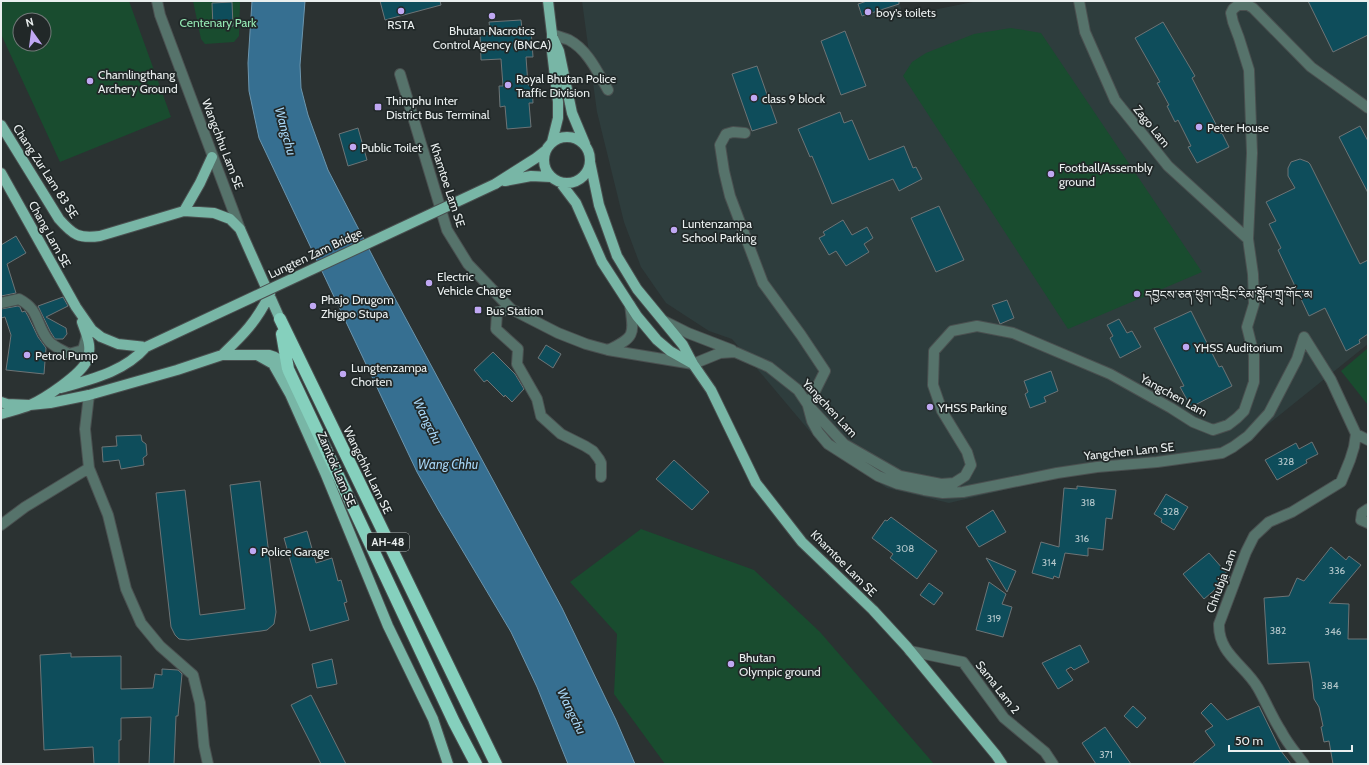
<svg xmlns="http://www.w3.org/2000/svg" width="1369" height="765" font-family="Cabin,'Noto Serif Tibetan',sans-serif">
  <rect width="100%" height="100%" fill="#2b3232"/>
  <path fill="#2e3d3d" d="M 582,1 L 899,1 L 903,16 L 978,1 L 1368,1 L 1368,344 L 1230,455 L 1141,468 L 1076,473 L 949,503 L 887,488 L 823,447 L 732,339 L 709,331 L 666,303 L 641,267 L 624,222 L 597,112 Z"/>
  <path fill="#194c2f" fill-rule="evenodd" d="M 1,1 L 129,1 L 171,117 L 60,162 L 1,34 ZM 20,20 L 44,20 L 44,44 L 20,44 Z
    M 193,1 L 240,1 L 239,36 L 234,42 L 205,44 L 201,39 Z
    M 1011,28 L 1041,33 L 1202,272 L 1068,329 L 903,76 L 912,62 L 926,53 L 974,34 Z
    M 1368,348 L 1368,405 L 1341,371 Z
    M 641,529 L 754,570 L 820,632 L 934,764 L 665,764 L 614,694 L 617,634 L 570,582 Z"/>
  <path fill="#366f91" stroke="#6c95ad" d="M 252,1 L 305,1 L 300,65 L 301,88 L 308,115 L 328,170 L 385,280 L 562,608 L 616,720 L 635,764 L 568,764 L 537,687 L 511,632 L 439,511 L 417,472 L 259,138 L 249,91 L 248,63 Z"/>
  <path fill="#0e4d5b" stroke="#6d7476" d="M 380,1 L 440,1 L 441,5 L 385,20 Z
    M 867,1 L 899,1 L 899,4 L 862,16 L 858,4 Z
    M 1308,1 L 1368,1 L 1368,35 L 1333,52 Z
    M 232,2 L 233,26 L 213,27 L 212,3 Z
    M 521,20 L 522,29 L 531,29 L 533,57 L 526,57 L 528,85 L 532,85 L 533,103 L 529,103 L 531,127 L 507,129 L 505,106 L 500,107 L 499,86 L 503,86 L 501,59 L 481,60 L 480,32 L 490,31 L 489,22 Z
    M 1163,22 L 1195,76 L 1192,78 L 1221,134 L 1222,133 L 1229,147 L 1197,163 L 1188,147 L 1191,146 L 1178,120 L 1175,122 L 1167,106 L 1169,105 L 1157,83 L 1160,82 L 1135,38 Z
    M 845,31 L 866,86 L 841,95 L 821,41 Z
    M 757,66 L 777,123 L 752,131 L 732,74 Z
    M 840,112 L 844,123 L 852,120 L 869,160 L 904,146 L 913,168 L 916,167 L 922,179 L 899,191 L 893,179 L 832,204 L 812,156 L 810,157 L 798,129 Z
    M 1360,126 L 1368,141 L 1368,193 L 1339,137 Z
    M 358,128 L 367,160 L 348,166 L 339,134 Z
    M 1300,159 L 1308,162 L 1310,164 L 1360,264 L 1368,260 L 1368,334 L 1359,340 L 1360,343 L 1346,351 L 1325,308 L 1309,316 L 1278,250 L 1281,248 L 1269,224 L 1276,221 L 1266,202 L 1295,188 L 1288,176 L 1288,168 L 1291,162 Z
    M 939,206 L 964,260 L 936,272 L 911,218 Z
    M 843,220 L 852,235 L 867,227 L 873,238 L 864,244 L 869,252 L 846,266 L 836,251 L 829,255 L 819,238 L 825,235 L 823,232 Z
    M 16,236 L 26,253 L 7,264 L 16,293 L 1,296 L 1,245 Z
    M 63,297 L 68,306 L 46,317 L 66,328 L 67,334 L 63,339 L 55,339 L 50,331 L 38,306 Z
    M 1007,300 L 1014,318 L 1000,324 L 992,305 Z
    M 18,306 L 20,307 L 22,312 L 25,311 L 28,316 L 38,337 L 46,348 L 44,374 L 6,370 L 11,335 L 5,317 L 1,318 L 1,309 Z
    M 1191,311 L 1219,367 L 1222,366 L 1232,386 L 1191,407 L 1180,387 L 1184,386 L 1154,328 Z
    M 1119,319 L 1127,333 L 1132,331 L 1141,347 L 1120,358 L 1110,338 L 1113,336 L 1107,325 Z
    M 546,345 L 561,354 L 553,368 L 538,358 Z
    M 493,352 L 515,374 L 524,389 L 512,402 L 505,395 L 504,397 L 487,380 L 484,382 L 474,370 Z
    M 1051,371 L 1058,391 L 1044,397 L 1046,402 L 1030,408 L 1025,394 L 1028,392 L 1024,381 Z
    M 141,435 L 142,441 L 146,444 L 147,455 L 143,458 L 144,465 L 121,469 L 119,460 L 103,462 L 102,447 L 117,446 L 116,436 Z
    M 1312,442 L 1318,454 L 1306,460 L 1307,463 L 1277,480 L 1265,460 L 1296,443 L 1299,449 Z
    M 674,460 L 709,492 L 692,510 L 656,479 Z
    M 260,481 L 276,612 L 274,624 L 267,630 L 261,631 L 188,640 L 179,639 L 175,635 L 171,627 L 156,493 L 185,490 L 200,615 L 245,609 L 230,485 Z
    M 1077,486 L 1116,490 L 1112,519 L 1106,518 L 1103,550 L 1088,548 L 1088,556 L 1065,553 L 1059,578 L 1054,576 L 1053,579 L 1032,573 L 1041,542 L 1059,547 L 1064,488 L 1077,489 Z
    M 1166,494 L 1188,507 L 1174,530 L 1161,522 L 1162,519 L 1154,514 Z
    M 993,510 L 1006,532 L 979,547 L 966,527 Z
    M 891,517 L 937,551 L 917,579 L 890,558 L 893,554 L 872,538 L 885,520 L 887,521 Z
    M 307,531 L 316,563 L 332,558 L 338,581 L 341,580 L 347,602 L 344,603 L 349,620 L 310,631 L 284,538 Z
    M 1331,547 L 1346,560 L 1349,556 L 1361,565 L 1329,603 L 1349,604 L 1348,639 L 1368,639 L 1368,764 L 1333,764 L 1329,741 L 1324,742 L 1321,727 L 1323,726 L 1319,707 L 1314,699 L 1313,691 L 1312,680 L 1309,662 L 1268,664 L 1264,598 L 1289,596 L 1297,578 L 1304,581 Z
    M 1209,553 L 1230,577 L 1204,599 L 1183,574 Z
    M 986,558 L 1016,571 L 1007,592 Z
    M 989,582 L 1006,594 L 1002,604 L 1012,607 L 1003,637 L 976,630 Z
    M 929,583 L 943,593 L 934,605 L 920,595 Z
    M 1080,645 L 1089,662 L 1074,670 L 1071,667 L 1066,670 L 1073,680 L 1058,689 L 1042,663 Z
    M 71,653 L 71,657 L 121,656 L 121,689 L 153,688 L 155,674 L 162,675 L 162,669 L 178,670 L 182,674 L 178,716 L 176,716 L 174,764 L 149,764 L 151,717 L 121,718 L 121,740 L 119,740 L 119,764 L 94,764 L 93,747 L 44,750 L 40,655 Z
    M 332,659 L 337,684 L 317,688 L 312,664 Z
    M 311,695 L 346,764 L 321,764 L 308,738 L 291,705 Z
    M 1211,703 L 1227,720 L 1259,706 L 1281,751 L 1291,764 L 1192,764 L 1215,745 L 1205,731 L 1213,726 L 1201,713 Z
    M 1133,706 L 1146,718 L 1137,728 L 1124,716 Z
    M 1105,727 L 1131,764 L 1096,764 L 1082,743 Z"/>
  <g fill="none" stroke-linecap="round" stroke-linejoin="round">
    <g stroke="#4a5050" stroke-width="12">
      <path id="minor" d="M 157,1 L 160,15 L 240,229
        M 1079,1 L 1085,32 L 1115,100 L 1168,166 L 1248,239
        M 552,34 C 557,36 564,38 569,40 C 588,50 598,73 608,90
        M 400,74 L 447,230 L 468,264 L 511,309 L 558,333 L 586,344 L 608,350 L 693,364 L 720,353 L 735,352 L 769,367 L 798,390 L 808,405 L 844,444 L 900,476 L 941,484 L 954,483 L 965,476 L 971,465 L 967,452 L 942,411 L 933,385 L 934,351 L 952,331 L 977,326 L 1013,333 L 1110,374 L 1171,408 L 1193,422 L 1213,430 L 1228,425 L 1237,418 L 1244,411 L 1254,382 L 1254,355 L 1247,327 L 1254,304 L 1253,274 L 1248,239 L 1252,153 L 1249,70 L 1239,38 L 1233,22 L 1231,13 L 1233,9 L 1238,5 L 1248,5 L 1253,8 L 1311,67 L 1368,108
        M 745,133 L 733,132 L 726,134 L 720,145 L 724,171 L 730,196 L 763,283 L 801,335 L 825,371 L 808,405
        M 1,303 L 19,299 C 40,310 35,323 48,340 C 52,346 62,350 69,354 L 83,350 L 87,335
        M 511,309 L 497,312 L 496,329 L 518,349 L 517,364 L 537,399 L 541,416 L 561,434 L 585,446 L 593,451 L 599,459 L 601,463 L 601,477
        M 664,321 L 688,333 L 732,350
        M 608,350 C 636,337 634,334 630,305
        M 89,395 L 85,429 L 89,468 L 108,515 L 126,589 L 141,623 L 160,646 L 193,675 L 200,703 L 204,746 L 208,764
        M 808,406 L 812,421 L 818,432 L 828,444 L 878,476 L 898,484 L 924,490 L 943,493 L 963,492 L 1057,473 L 1097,467 L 1157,462 L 1222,453 L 1233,447 L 1248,436 L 1269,413 L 1297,359 L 1304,337 L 1331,380 L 1356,434 L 1368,440
        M 1368,509 L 1362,513 L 1361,520 L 1368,523
        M 1,525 L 25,507 L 89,468
        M 910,651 L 963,662 L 1004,718 L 1045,752 L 1053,764
        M 1304,764 C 1296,753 1287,743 1281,731 C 1272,717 1266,702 1258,688 C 1245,665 1218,654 1219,624 L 1246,552 L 1254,536 L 1269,522 L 1292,512 L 1341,482 L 1350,460 L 1354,447 L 1356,434"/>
    </g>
    <g stroke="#4a5050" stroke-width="12">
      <path id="major" d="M 548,1 L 552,34 L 552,52 L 558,102 L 558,118 L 552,142
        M 553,38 L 559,51 L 572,113 L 585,144
        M 1,125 L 59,219 C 73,235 79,239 100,236 L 184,211 L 214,213 L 230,219 L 240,229 L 280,319
        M544 160a23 23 0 1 1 46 0a23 23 0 1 1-46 0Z
        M 590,162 L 599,205 L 617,256 L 637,289 L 683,345 L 693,364 L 711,390 L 756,483 L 802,542 L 873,610 L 907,647 L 996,755 L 1002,764
        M 1,173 L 76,307 L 92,330 L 101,337 L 118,344 L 146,347
        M 505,181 L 531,176 L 551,177
        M 560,182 L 576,203 L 602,262 L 637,316 L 657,340 L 670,351 L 693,364
        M 495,184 L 536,158 L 545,151
        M 184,211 L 200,183 L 212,157
        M 222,355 C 244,334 256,322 270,294
        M 257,355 L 273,364 L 290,394 L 326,475 L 388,626 L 433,719 L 448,764
        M 61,388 C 92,379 124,372 146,347
        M 1,402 L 7,404 L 30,405 L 50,403 L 89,395 L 177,370 L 222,355 L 269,355 C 278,357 282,361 288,369
        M 1,414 C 10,411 21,409 30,405 C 44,399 82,374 87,360 C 93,347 86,334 82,322"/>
    </g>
    <g stroke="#4a5050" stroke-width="14">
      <path id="highway" d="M 280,319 L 496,764
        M 282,334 L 288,369 L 454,722 L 476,764"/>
    </g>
    <use href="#minor" stroke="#56736b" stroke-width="10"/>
    <use href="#major" stroke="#78b6a6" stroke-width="10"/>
    <use href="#highway" stroke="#85d0bd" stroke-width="12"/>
    <g stroke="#4a5050" stroke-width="12" stroke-linecap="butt">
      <path id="major-bridge" d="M 146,347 L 495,184"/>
    </g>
    <use href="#major-bridge" stroke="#78b6a6" stroke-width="10"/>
  </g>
  <g fill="#c0a8f3" stroke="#212828" stroke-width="1.5">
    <circle cx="401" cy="11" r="4"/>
    <circle cx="868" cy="12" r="4"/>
    <circle cx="492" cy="16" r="4"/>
    <circle cx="90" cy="81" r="4"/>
    <circle cx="508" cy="85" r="4"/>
    <circle cx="754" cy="98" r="4"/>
    <rect x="374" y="103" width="8" height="8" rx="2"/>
    <circle cx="1199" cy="127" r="4"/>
    <circle cx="353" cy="147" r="4"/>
    <circle cx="1051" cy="174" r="4"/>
    <circle cx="674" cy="230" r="4"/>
    <circle cx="429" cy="283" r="4"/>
    <circle cx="1137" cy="294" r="4"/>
    <circle cx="313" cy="306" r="4"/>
    <rect x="474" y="306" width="8" height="8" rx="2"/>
    <circle cx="1186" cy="347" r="4"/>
    <circle cx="27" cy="355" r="4"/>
    <circle cx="343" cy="374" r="4"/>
    <circle cx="930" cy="407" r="4"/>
    <circle cx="253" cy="551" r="4"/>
    <circle cx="731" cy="664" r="4"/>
  </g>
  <g text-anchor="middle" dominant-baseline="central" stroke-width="3.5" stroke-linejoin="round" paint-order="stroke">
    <g font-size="10" fill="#b3c6ca">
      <text x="1286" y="461">328</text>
      <text x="1088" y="502">318</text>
      <text x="1171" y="511">328</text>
      <text x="1082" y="538">316</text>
      <text x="905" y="548">308</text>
      <text x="1049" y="562">314</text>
      <text x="1337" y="570">336</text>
      <text x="994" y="618">319</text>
      <text x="1278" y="630">382</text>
      <text x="1333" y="631">346</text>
      <text x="1330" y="685">384</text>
      <text x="1106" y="754">371</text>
    </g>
    <rect fill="#212828" stroke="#aeb3b3" stroke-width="1" x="367" y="533" width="42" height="18" rx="3"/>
    <g font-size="11" font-weight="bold" fill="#eaefef">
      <text x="388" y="542">AH-48</text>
    </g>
    <g font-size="12" fill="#eaefef" stroke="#212828" text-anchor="start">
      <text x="876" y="12">boy's toilets</text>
      <text x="401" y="24" text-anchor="middle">RSTA</text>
      <text x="492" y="30" text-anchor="middle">Bhutan Nacrotics<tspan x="492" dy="14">Control Agency (BNCA)</tspan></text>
      <text x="98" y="74">Chamlingthang<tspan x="98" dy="14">Archery Ground</tspan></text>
      <text x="516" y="78">Royal Bhutan Police<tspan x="516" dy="14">Traffic Division</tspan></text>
      <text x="762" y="98">class 9 block</text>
      <text x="386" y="100">Thimphu Inter<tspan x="386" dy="14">District Bus Terminal</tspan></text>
      <text x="1207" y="127">Peter House</text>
      <text x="361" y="147">Public Toilet</text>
      <text x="1059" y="167">Football/Assembly<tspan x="1059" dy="14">ground</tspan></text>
      <text x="682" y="223">Luntenzampa<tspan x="682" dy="14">School Parking</tspan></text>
      <text x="437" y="276">Electric<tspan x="437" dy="14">Vehicle Charge</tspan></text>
      <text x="1145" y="294">དབྱངས་ཅན་ཕུག་འབྲིང་རིམ་སློབ་གྲྭ་གོང་མ</text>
      <text x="321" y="299">Phajo Drugom<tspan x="321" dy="14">Zhigpo Stupa</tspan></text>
      <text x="486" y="310">Bus Station</text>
      <text x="1194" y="347">YHSS Auditorium</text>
      <text x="35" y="355">Petrol Pump</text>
      <text x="351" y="367">Lungtenzampa<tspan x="351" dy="14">Chorten</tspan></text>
      <text x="938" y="407">YHSS Parking</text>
      <text x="261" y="551">Police Garage</text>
      <text x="739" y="657">Bhutan<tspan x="739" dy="14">Olympic ground</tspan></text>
    </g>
    <g font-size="12" fill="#94e8b3" stroke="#212828">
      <text x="218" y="22">Centenary Park</text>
    </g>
    <g font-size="12" fill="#eaefef" stroke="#212828">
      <text transform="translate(1152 126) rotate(51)">Zago Lam</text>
      <text transform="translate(223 144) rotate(69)">Wangchhu Lam SE</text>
      <text transform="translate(46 171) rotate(57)">Chang Zur Lam 83 SE</text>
      <text transform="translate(448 185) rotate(72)">Khamtoe Lam SE</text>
      <text transform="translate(50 234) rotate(61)">Chang Lam SE</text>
      <text transform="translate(315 253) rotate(-25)">Lungten Zam Bridge</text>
      <text transform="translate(1174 395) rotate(29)">Yangchen Lam</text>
      <text transform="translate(830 408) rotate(47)">Yangchen Lam</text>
      <text transform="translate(1129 451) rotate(-6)">Yangchen Lam SE</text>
      <text transform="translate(337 469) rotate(67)">Zamtok Lam SE</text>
      <text transform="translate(368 470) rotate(64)">Wangchhu Lam SE</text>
      <text transform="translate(844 563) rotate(45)">Khamtoe Lam SE</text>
      <text transform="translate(1221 581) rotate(-70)">Chhubja Lam</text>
      <text transform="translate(998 687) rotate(52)">Sama Lam 2</text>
    </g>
    <g font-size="13" font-style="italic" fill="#a6d5f5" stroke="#212828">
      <text transform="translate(286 131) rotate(75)">Wangchu</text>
      <text transform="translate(428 421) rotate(64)">Wangchu</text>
      <text x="448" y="464">Wang Chhu</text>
      <text transform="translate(572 711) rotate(64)">Wangchu</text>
    </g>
  </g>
  <rect width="1369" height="765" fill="none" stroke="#eaefef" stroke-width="4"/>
  <g transform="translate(32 32) rotate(346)"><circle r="19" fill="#212828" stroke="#717878"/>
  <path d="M0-3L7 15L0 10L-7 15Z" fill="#c0a8f3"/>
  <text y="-6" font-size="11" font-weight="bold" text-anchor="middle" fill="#eaefef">N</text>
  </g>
  <path d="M1229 745v6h123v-6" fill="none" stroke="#eaefef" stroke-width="2"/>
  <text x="1235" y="745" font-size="12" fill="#eaefef" stroke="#212828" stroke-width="3" paint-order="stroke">50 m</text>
</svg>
